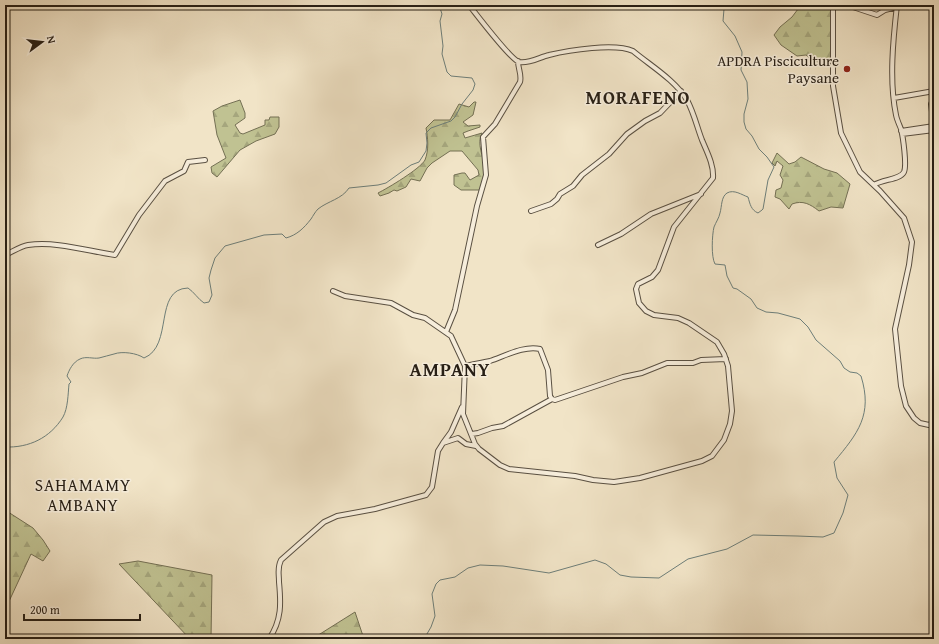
<svg xmlns="http://www.w3.org/2000/svg" width="939" height="644" font-family="'Gentium Book Plus',serif">
  <defs>
    <pattern id="forest-firs" width="22" height="20" patternUnits="userSpaceOnUse"><rect width="22" height="20" fill="#c0c292"/><path d="M5 1l3.5 6h-7zM16 11l3.5 6h-7z" fill="#a5a67d"/></pattern>
  </defs>
  <rect width="100%" height="100%" fill="#f1e4c7"/>
  <filter id="stains"><feTurbulence type="fractalNoise" baseFrequency=".005" numOctaves="4"/><feColorMatrix values="0 0 0 0 .2 0 0 0 0 .09 0 0 0 0 .02 0 0 0 .5 -.17"/></filter>
  <radialGradient id="worn" r=".72"><stop offset=".6" stop-color="#630" stop-opacity="0"/><stop offset="1" stop-color="#630" stop-opacity=".3"/></radialGradient>
  <path fill="url(#forest-firs)" stroke="#747054" d="M 801,5 L 831,5 L 831,66 L 812,60 L 806,55 L 797,56 L 781,45 L 774,35 L 780,27 L 792,17 Z
    M 240,100 L 245,113 L 245,118 L 235,125 L 240,133 L 243,134 L 265,125 L 265,120 L 269,120 L 270,117 L 279,117 L 279,127 L 275,134 L 256,141 L 240,150 L 217,177 L 212,173 L 211,167 L 226,158 L 217,135 L 213,111 L 222,106 Z
    M 474,102 L 476,102 L 473,115 L 463,122 L 468,126 L 480,125 L 480,127 L 468,131 L 463,133 L 465,138 L 482,133 C 476,144 484,156 484,168 C 484,175 483,183 480,190 L 461,190 L 454,185 L 454,175 L 462,173 L 465,173 L 470,180 L 479,175 L 478,170 L 462,151 L 450,151 L 432,163 L 427,168 L 420,181 L 411,179 L 406,187 L 397,191 L 394,190 L 389,193 L 380,196 L 378,193 C 388,188 420,169 425,160 C 429,150 428,138 426,128 L 434,120 L 450,120 L 459,104 L 469,107 Z
    M 777,153 L 789,164 L 795,162 L 801,157 L 824,169 L 837,173 L 850,184 L 843,208 L 831,207 L 819,211 C 810,204 803,200 792,204 L 789,209 L 780,199 L 775,197 L 776,190 L 781,188 L 783,180 L 780,175 L 783,166 L 777,161 L 775,166 L 772,163 Z
    M 5,510 L 33,528 L 43,540 L 50,551 L 43,561 L 31,554 L 5,610 Z
    M 138,561 L 212,575 L 211,639 L 190,639 L 119,564 Z
    M 355,612 L 364,639 L 312,639 Z"/>
  <g fill="none" stroke-linecap="round" stroke-linejoin="round">
    <path stroke="#6d7e79" stroke-width="1" d="M 5,447 C 29,448 50,438 63,417 C 68,408 68,394 69,384 L 71,382 L 67,376 C 69,370 73,362 80,359 C 86,356 93,359 99,358 C 104,357 109,355 114,354 C 122,351 137,353 144,358 C 174,346 153,289 188,288 C 194,292 198,299 204,303 L 209,302 L 212,295 L 209,278 L 211,270 L 215,258 L 225,246 L 264,235 L 282,234 L 286,238 C 297,235 304,228 311,219 C 313,216 315,212 318,209 C 328,201 342,199 349,188 L 378,185 L 386,183 L 411,165 L 419,162 L 426,151 L 427,143 L 426,133 L 431,128 L 451,121 L 455,117 L 462,104 L 473,90 L 475,84 L 472,78 L 451,76 L 447,72 L 442,54 L 443,46 L 440,21 L 442,14 L 439,5
      M 424,639 L 431,627 L 435,616 L 432,594 L 436,584 L 440,580 L 455,577 L 468,568 L 480,565 L 503,566 L 549,573 L 595,560 L 606,564 L 620,575 L 631,577 L 659,578 L 688,559 L 727,549 L 753,535 L 797,536 L 823,537 L 834,533 L 843,513 L 848,495 L 837,478 L 834,462 C 858,433 873,415 861,376 L 857,373 L 850,372 L 844,368 L 840,361 L 816,340 L 808,327 L 800,319 L 778,313 L 766,312 L 757,308 L 751,299 L 737,289 L 733,288 L 727,276 L 725,265 L 715,264 C 711,257 712,235 714,227 C 716,222 719,218 720,213 C 722,206 721,197 727,193 C 734,189 742,195 748,197 C 750,204 751,210 758,213 L 762,210 L 763,209 L 768,180 L 774,167 L 767,157 L 759,149 L 752,136 L 746,129 L 744,122 L 744,114 L 748,99 L 747,82 L 741,70 L 742,52 L 735,36 L 723,21 L 724,9 L 728,5"/>
    <g stroke="#5a5042" stroke-width="6">
      <path id="minor" d="M 833,5 L 833,86 L 841,133 L 860,172 L 880,191 L 904,218 L 912,242 L 909,265 L 895,329 L 901,386 L 906,406 L 914,418 L 920,423 L 929,425 L 934,422
        M 852,5 L 853,7 L 877,15 L 885,10 L 897,7
        M 894,98 L 934,91
        M 931,104 L 934,127
        M 901,131 L 934,126
        M 902,134 L 934,130
        M 874,185 C 883,179 900,180 904,172 C 907,165 903,137 901,129 C 899,124 897,120 896,115 C 889,81 893,40 897,5
        M 531,211 L 551,204 L 557,199 L 560,194 L 573,186 L 582,175 L 609,154 L 627,134 L 645,121 L 660,113 L 681,91
        M 598,245 L 621,234 L 651,214 L 701,194
        M 5,255 C 12,252 21,246 28,245 C 57,241 87,251 115,255 L 139,215 L 165,181 L 184,171 L 188,162 L 205,160
        M 333,291 L 345,296 L 391,303 L 413,315 L 425,318 L 451,336 L 465,366 L 463,414 L 475,444 L 479,449 L 500,465 L 509,469 L 575,476 L 593,480 L 614,482 L 640,478 L 702,461 L 712,456 L 724,440 L 730,424 L 732,411 L 728,366 L 724,354 L 717,342 L 689,323 L 678,318 L 654,315 L 646,311 L 639,303 L 636,289 L 638,284 L 652,277 L 658,270 L 674,227 L 713,178 C 714,165 707,152 702,140 C 697,127 694,113 687,100 C 675,80 651,66 633,51 C 615,43 569,50 549,55 C 540,57 529,64 519,62 C 510,59 477,15 469,5
        M 446,332 L 455,310 L 477,206 L 486,175 L 483,137 L 495,124 L 520,82 C 522,75 518,69 518,61
        M 465,366 C 473,364 482,363 490,361 C 505,356 525,345 540,349 L 548,370 L 550,396 L 552,399 L 555,400 L 623,377 L 642,373 L 667,363 L 693,363 L 701,360 L 726,359
        M 472,434 L 478,433 L 492,428 L 503,426 L 552,399
        M 443,443 L 451,432 L 462,407
        M 269,639 C 282,620 281,603 279,582 C 279,573 277,568 281,560 L 324,522 L 337,516 L 375,509 L 426,495 L 432,487 L 438,451 L 443,443 L 458,438 L 466,444 L 476,446"/>
    </g>
    <use href="#minor" stroke="#f6eddb" stroke-width="4"/>
  </g>
  <circle fill="#8f2418" stroke="#f6eddb" stroke-width="1.5" cx="847" cy="69" r="4"/>
  <g text-anchor="middle" dominant-baseline="central" stroke-width="3" stroke-linejoin="round" paint-order="stroke">
    <g font-size="15" fill="#271f15" stroke="#f6eddb" text-anchor="end">
      <text x="839" y="60">APDRA Pisciculture<tspan x="839" dy="17">Paysane</tspan></text>
    </g>
    <g font-size="17" letter-spacing="1" fill="#271f15" stroke="#f6eddb">
      <text x="83" y="484">SAHAMAMY<tspan x="83" dy="20">AMBANY</tspan></text>
    </g>
    <g font-size="19" font-weight="bold" letter-spacing="1" fill="#271f15" stroke="#f6eddb">
      <text x="638" y="97">MORAFENO</text>
      <text x="450" y="369">AMPANY</text>
    </g>
  </g>
  <rect width="939" height="644" fill="none" stroke="#f1e4c7" stroke-width="20"/>
  <rect x="6" y="6" width="927" height="632" fill="none" stroke="#271f15" stroke-width="2"/>
  <rect x="10" y="10" width="919" height="624" fill="none" stroke="#271f15"/>
  <g transform="translate(42 42) rotate(75)" stroke="#f6eddb" stroke-width="3" paint-order="stroke">
  <path d="M0-3L7 15L0 10L-7 15Z" fill="#271f15"/>
  <text y="-6" font-size="11" font-weight="bold" text-anchor="middle" fill="#271f15">N</text>
  </g>
  <path d="M24 614v6h116v-6" fill="none" stroke="#271f15" stroke-width="2"/>
  <text x="30" y="614" font-size="12" fill="#271f15" stroke="#f6eddb" stroke-width="3" paint-order="stroke">200 m</text>
  <rect width="100%" height="100%" filter="url(#stains)"/>
  <rect width="100%" height="100%" fill="url(#worn)"/>
</svg>
